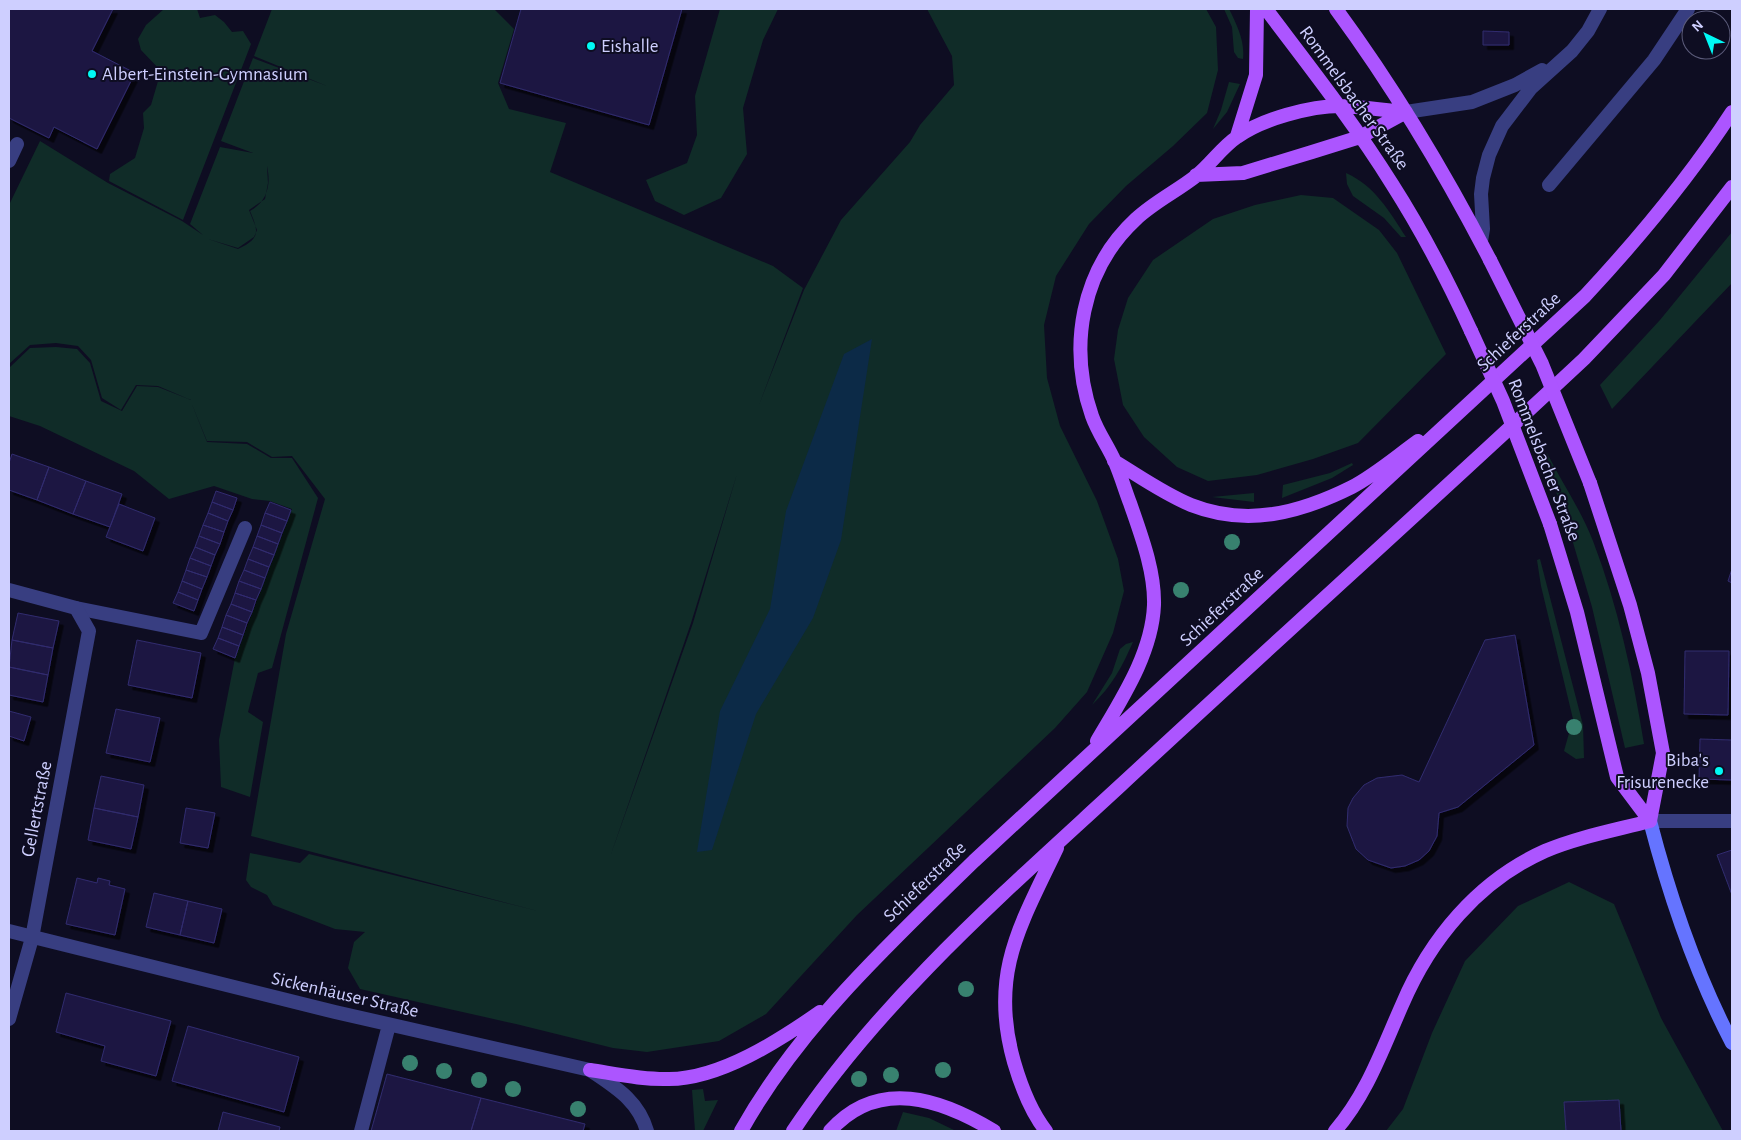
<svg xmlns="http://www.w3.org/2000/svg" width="1741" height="1140" font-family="'Alegreya Sans',sans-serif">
  <defs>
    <filter id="shadow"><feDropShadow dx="4.5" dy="4.5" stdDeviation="0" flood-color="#0009"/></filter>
  </defs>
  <rect width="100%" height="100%" fill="#0e0d22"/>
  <path fill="#102c28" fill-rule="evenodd" d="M 164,9 L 197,9 L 200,18 L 215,15 L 224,22 L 232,32 L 243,31 L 251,44 L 183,220 L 109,181 L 110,174 L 135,158 L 144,128 L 143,113 L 151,105 L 161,71 L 141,50 L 138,39 L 146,25 Z
    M 272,9 L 494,9 L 514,29 L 498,83 L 509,109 L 566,123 L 550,172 L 773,266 L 803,288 L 759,405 L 804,290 L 841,220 L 910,142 L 920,125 L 954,85 L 952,56 L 927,9 L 1206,9 L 1216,27 L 1218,70 L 1207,113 L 1173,146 L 1126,186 L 1089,224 L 1056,276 L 1044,325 L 1047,378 L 1060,426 L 1097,501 L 1118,559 L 1124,591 L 1113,633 L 1087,692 L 1055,728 L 857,915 L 766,1014 L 719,1041 L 647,1052 L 613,1048 L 516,1024 L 360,989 L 348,968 L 354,942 L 365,932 L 335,929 L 273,905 L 267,895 L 251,887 L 246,880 L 250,853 L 300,863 L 309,854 L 538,911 L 251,836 L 286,634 L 325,499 L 292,456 L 272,457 L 247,442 L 207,441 L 191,402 L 207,442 L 247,444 L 271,458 L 292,458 L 318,498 L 272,668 L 258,673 L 248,712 L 263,722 L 250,797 L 221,787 L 219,740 L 235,658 L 292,509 L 270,501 L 252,499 L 214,486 L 169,499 L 134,471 L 40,426 L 9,416 L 9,368 L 30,348 L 56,347 L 77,349 L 90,363 L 101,401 L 122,411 L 137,386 L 158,387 L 191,400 L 158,386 L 136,385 L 121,410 L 102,398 L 91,360 L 78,346 L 56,343 L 30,345 L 9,364 L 9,205 L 40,141 L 108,183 L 182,221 L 203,235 L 190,224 L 220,147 L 253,153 L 221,141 L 253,58 L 327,86 L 254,56 ZM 267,166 C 271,184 268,201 250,211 C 259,232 260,239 238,249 L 208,239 L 238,248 L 254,237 L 257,230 L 249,210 L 265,199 L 268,183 ZM 737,474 L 693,623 L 610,857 L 691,623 Z
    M 720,9 L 778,9 L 763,40 L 743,108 L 747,154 L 721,198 L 684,215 L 655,201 L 646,180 L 687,163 L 697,135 L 695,96 Z
    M 1224,9 L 1229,9 C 1237,25 1245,41 1243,59 L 1238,58 L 1234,52 L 1232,27 Z
    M 1229,82 L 1240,84 L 1227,112 L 1213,129 L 1221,110 Z
    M 1346,173 C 1375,186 1389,211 1406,237 L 1401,237 L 1384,218 L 1353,196 L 1347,184 Z
    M 1301,195 L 1333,198 L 1379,230 L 1397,253 L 1446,354 L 1358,443 L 1313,459 L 1257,475 L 1208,481 L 1177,467 L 1144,437 L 1123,405 L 1114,359 L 1118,330 L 1128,298 L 1153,260 L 1213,219 L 1255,205 Z
    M 1732,232 L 1732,283 L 1612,409 L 1600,385 L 1660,320 Z
    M 1547,453 C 1562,483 1581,510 1593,541 C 1618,606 1633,676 1644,744 L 1625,748 L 1592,607 L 1569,529 L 1543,454 Z
    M 1352,463 L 1353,465 L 1332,478 L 1282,498 L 1283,485 L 1330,473 Z
    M 1254,493 L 1254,502 L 1212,497 Z
    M 1540,559 L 1583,725 L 1584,758 L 1576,759 L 1564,751 L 1573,719 L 1541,586 L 1537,560 Z
    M 1133,642 C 1122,667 1112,686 1092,705 L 1112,673 L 1120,649 L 1126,644 Z
    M 1569,882 L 1614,904 L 1661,1018 L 1723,1131 L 1386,1131 L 1403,1109 L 1432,1033 L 1465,961 L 1518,906 Z
    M 703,1089 L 705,1101 L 718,1100 L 703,1131 L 695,1131 L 692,1090 Z
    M 903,1112 L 929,1118 L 956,1131 L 896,1131 Z"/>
  <path fill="#0c2a47" d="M 872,339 L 841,540 L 813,618 L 756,714 L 712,850 L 697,852 L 720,711 L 770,609 L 786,511 L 844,354 Z"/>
  <path fill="#1d1943" stroke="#312b6f" filter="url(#shadow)" d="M 9,9 L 113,9 L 92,51 L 135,73 L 97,149 L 54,127 L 49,138 L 9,118 Z
    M 521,9 L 682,9 L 649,125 L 500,83 Z
    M 1483,31 L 1509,32 L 1509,45 L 1483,45 Z
    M 12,454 L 49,467 L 37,500 L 9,490 L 9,463 Z
    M 49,467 L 86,481 L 73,514 L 37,500 Z
    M 86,481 L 122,494 L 110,527 L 73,514 Z
    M 216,491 L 237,498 L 233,510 L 212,502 Z
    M 212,502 L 233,510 L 228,521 L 208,513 Z
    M 270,502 L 291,510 L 287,521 L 265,513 Z
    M 119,504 L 155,518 L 143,551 L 106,537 Z
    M 208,513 L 228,521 L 224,532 L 203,525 Z
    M 265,513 L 287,521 L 282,533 L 261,525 Z
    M 203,525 L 224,532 L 220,544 L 199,536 Z
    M 261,525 L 282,533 L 278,544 L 257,536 Z
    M 199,536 L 220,544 L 215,555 L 195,547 Z
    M 257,536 L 278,544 L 274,555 L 253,547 Z
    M 195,547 L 215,555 L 211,566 L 190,558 Z
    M 253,547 L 274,555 L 269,567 L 248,559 Z
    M 190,558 L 211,566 L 207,577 L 186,570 Z
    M 248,559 L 269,567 L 265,578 L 244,570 Z
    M 1732,569 L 1732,583 L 1728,581 Z
    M 186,570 L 207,577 L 202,589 L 182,581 Z
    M 244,570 L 265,578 L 261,589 L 239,581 Z
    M 182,581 L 202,589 L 198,600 L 178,592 Z
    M 239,581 L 261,589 L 256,600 L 235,593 Z
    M 178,592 L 198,600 L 194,611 L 173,603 Z
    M 235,593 L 256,600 L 252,612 L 231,604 Z
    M 231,604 L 252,612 L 247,623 L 226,615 Z
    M 18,613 L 59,621 L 53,648 L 12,640 Z
    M 226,615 L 247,623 L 243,635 L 222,627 Z
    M 222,627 L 243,635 L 239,646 L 218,638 Z
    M 1515,635 L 1534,745 L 1458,807 L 1439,813 L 1437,836 L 1429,851 L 1419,860 L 1405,866 L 1391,868 L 1368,860 L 1356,849 L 1347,826 L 1348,808 L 1353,798 L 1364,785 L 1377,778 L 1402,775 L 1419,782 L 1485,640 Z
    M 218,638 L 239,646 L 235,658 L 213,649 Z
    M 12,640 L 53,648 L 48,675 L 9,667 Z
    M 137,640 L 201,653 L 192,698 L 128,685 Z
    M 1685,651 L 1729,651 L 1728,715 L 1684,714 Z
    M 9,667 L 48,675 L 43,702 L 9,695 Z
    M 116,709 L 160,718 L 150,762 L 106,753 Z
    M 9,711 L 31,717 L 24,741 L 9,736 Z
    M 1700,739 L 1732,740 L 1732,780 L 1699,779 Z
    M 101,776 L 144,785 L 138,817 L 94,808 Z
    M 94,808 L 138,817 L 131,849 L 88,840 Z
    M 186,808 L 215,813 L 208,848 L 180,843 Z
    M 1732,850 L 1732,895 L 1717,855 Z
    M 77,878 L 97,883 L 98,878 L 110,881 L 109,885 L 125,889 L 115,935 L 66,924 Z
    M 154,893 L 188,901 L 180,935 L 146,927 Z
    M 188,901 L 222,909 L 214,943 L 180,935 Z
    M 66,993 L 171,1021 L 156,1076 L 101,1061 L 105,1046 L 56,1032 Z
    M 188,1026 L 299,1057 L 284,1112 L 172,1081 Z
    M 387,1074 L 481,1098 L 471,1131 L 371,1131 Z
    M 481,1098 L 585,1124 L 583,1131 L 471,1131 Z
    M 1619,1100 L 1621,1131 L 1566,1131 L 1564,1102 Z
    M 223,1112 L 280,1127 L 279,1131 L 218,1131 Z"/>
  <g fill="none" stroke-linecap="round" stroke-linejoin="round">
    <path stroke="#383e81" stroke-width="14" d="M 9,161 L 17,144
      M 1549,185 L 1654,60 L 1688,9
      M 76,608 L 201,633 L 245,528
      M 9,1019 L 32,938"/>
    <path stroke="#383e81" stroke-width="14" d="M 1406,112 L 1472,102 L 1515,85 L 1542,70
      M 1481,241 L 1483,229 L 1481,194 L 1483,178 L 1489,155 L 1502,126 L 1531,88 L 1572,51 L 1588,31 L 1600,9
      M 9,590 L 76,608 L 89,631 L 32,938
      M 1650,821 L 1732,821
      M 9,931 L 335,1012 L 590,1070 C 615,1087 638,1100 647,1131
      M 361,1131 L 389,1025"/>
    <path stroke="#6574ff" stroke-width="14" d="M 1650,821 C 1670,898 1695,972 1732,1043"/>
    <path stroke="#ac55ff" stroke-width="14" d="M 1266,9 C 1309,66 1354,123 1392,184 C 1422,231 1448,281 1471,331
      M 1336,9 C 1394,88 1445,173 1490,260
      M 1237,136 L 1256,75 L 1257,9
      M 1196,175 L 1243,173 L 1312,152 L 1360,137 L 1406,112
      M 1114,461 C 1139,476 1164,494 1191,505 C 1247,527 1300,513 1352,487 C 1375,475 1397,456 1418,441
      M 1590,483 L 1630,605 L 1648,673 L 1663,753 L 1650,821
      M 1550,524 L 1577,612 L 1617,777 L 1650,821
      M 1097,741 C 1121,700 1152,654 1154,605 C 1155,571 1141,535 1130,503 C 1125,490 1121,476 1115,462 C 1108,446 1098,433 1092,416 C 1068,347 1081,270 1136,219 C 1154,202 1177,191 1196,176 C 1211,164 1222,147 1237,137 C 1262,119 1310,106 1341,106 C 1362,107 1384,110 1406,112
      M 590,1070 C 616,1074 643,1080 669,1079 C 720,1079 780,1040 820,1012
      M 741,1131 C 799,1027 889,944 974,861 L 1585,296 C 1639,238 1689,178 1732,112
      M 793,1131 C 881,999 1005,892 1121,785 C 1275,642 1431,502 1584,359 L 1664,275 L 1732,187
      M 830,1131 C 878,1077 941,1099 994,1131
      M 1046,1131 C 1031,1112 1021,1086 1014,1062 C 989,974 1020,926 1057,848
      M 1335,1131 C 1367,1094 1382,1050 1402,1005 C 1430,939 1478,881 1545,851 C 1578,837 1616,830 1650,821"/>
    <path stroke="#ac55ff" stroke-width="14" d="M 1490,260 L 1542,364 L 1590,483
      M 1471,331 L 1503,401 L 1550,524"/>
  </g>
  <g fill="#38816f">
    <circle cx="1232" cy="542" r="8"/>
    <circle cx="1181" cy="590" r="8"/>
    <circle cx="1574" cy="727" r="8"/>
    <circle cx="966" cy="989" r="8"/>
    <circle cx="410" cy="1063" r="8"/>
    <circle cx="943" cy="1070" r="8"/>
    <circle cx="444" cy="1071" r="8"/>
    <circle cx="891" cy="1075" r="8"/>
    <circle cx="859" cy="1079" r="8"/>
    <circle cx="479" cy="1080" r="8"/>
    <circle cx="513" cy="1089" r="8"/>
    <circle cx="578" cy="1109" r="8"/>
  </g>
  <g fill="#00f9f5" stroke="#0e0d22" stroke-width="2">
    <circle cx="591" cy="46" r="5"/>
    <circle cx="92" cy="74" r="5"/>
    <circle cx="1719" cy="771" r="5"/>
  </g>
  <g text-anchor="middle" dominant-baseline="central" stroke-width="4" stroke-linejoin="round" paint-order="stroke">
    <g font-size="19" fill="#cecfff" stroke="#0e0d22" text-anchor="start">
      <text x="601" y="46">Eishalle</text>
      <text x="102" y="74">Albert-Einstein-Gymnasium</text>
      <text x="1709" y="760" text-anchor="end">Biba's<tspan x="1709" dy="22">Frisurenecke</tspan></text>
    </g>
    <g font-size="19" fill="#cecfff" stroke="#0e0d22">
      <text transform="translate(1354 98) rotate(54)">Rommelsbacher Straße</text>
      <text transform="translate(1519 332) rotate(-43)">Schieferstraße</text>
      <text transform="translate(1544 460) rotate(69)">Rommelsbacher Straße</text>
      <text transform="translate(1222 607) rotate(-43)">Schieferstraße</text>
      <text transform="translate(37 809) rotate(-79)">Gellertstraße</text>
      <text transform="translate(925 882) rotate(-44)">Schieferstraße</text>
      <text transform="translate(345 995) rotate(13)">Sickenhäuser Straße</text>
    </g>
  </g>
  <rect width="1741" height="1140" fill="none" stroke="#cecfff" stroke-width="20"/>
  <g transform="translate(1706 35) rotate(317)"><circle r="24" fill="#0e0d22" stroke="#5b5b7a"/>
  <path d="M0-4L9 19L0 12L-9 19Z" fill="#00f9f5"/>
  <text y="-8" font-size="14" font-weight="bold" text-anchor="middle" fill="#cecfff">N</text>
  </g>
</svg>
